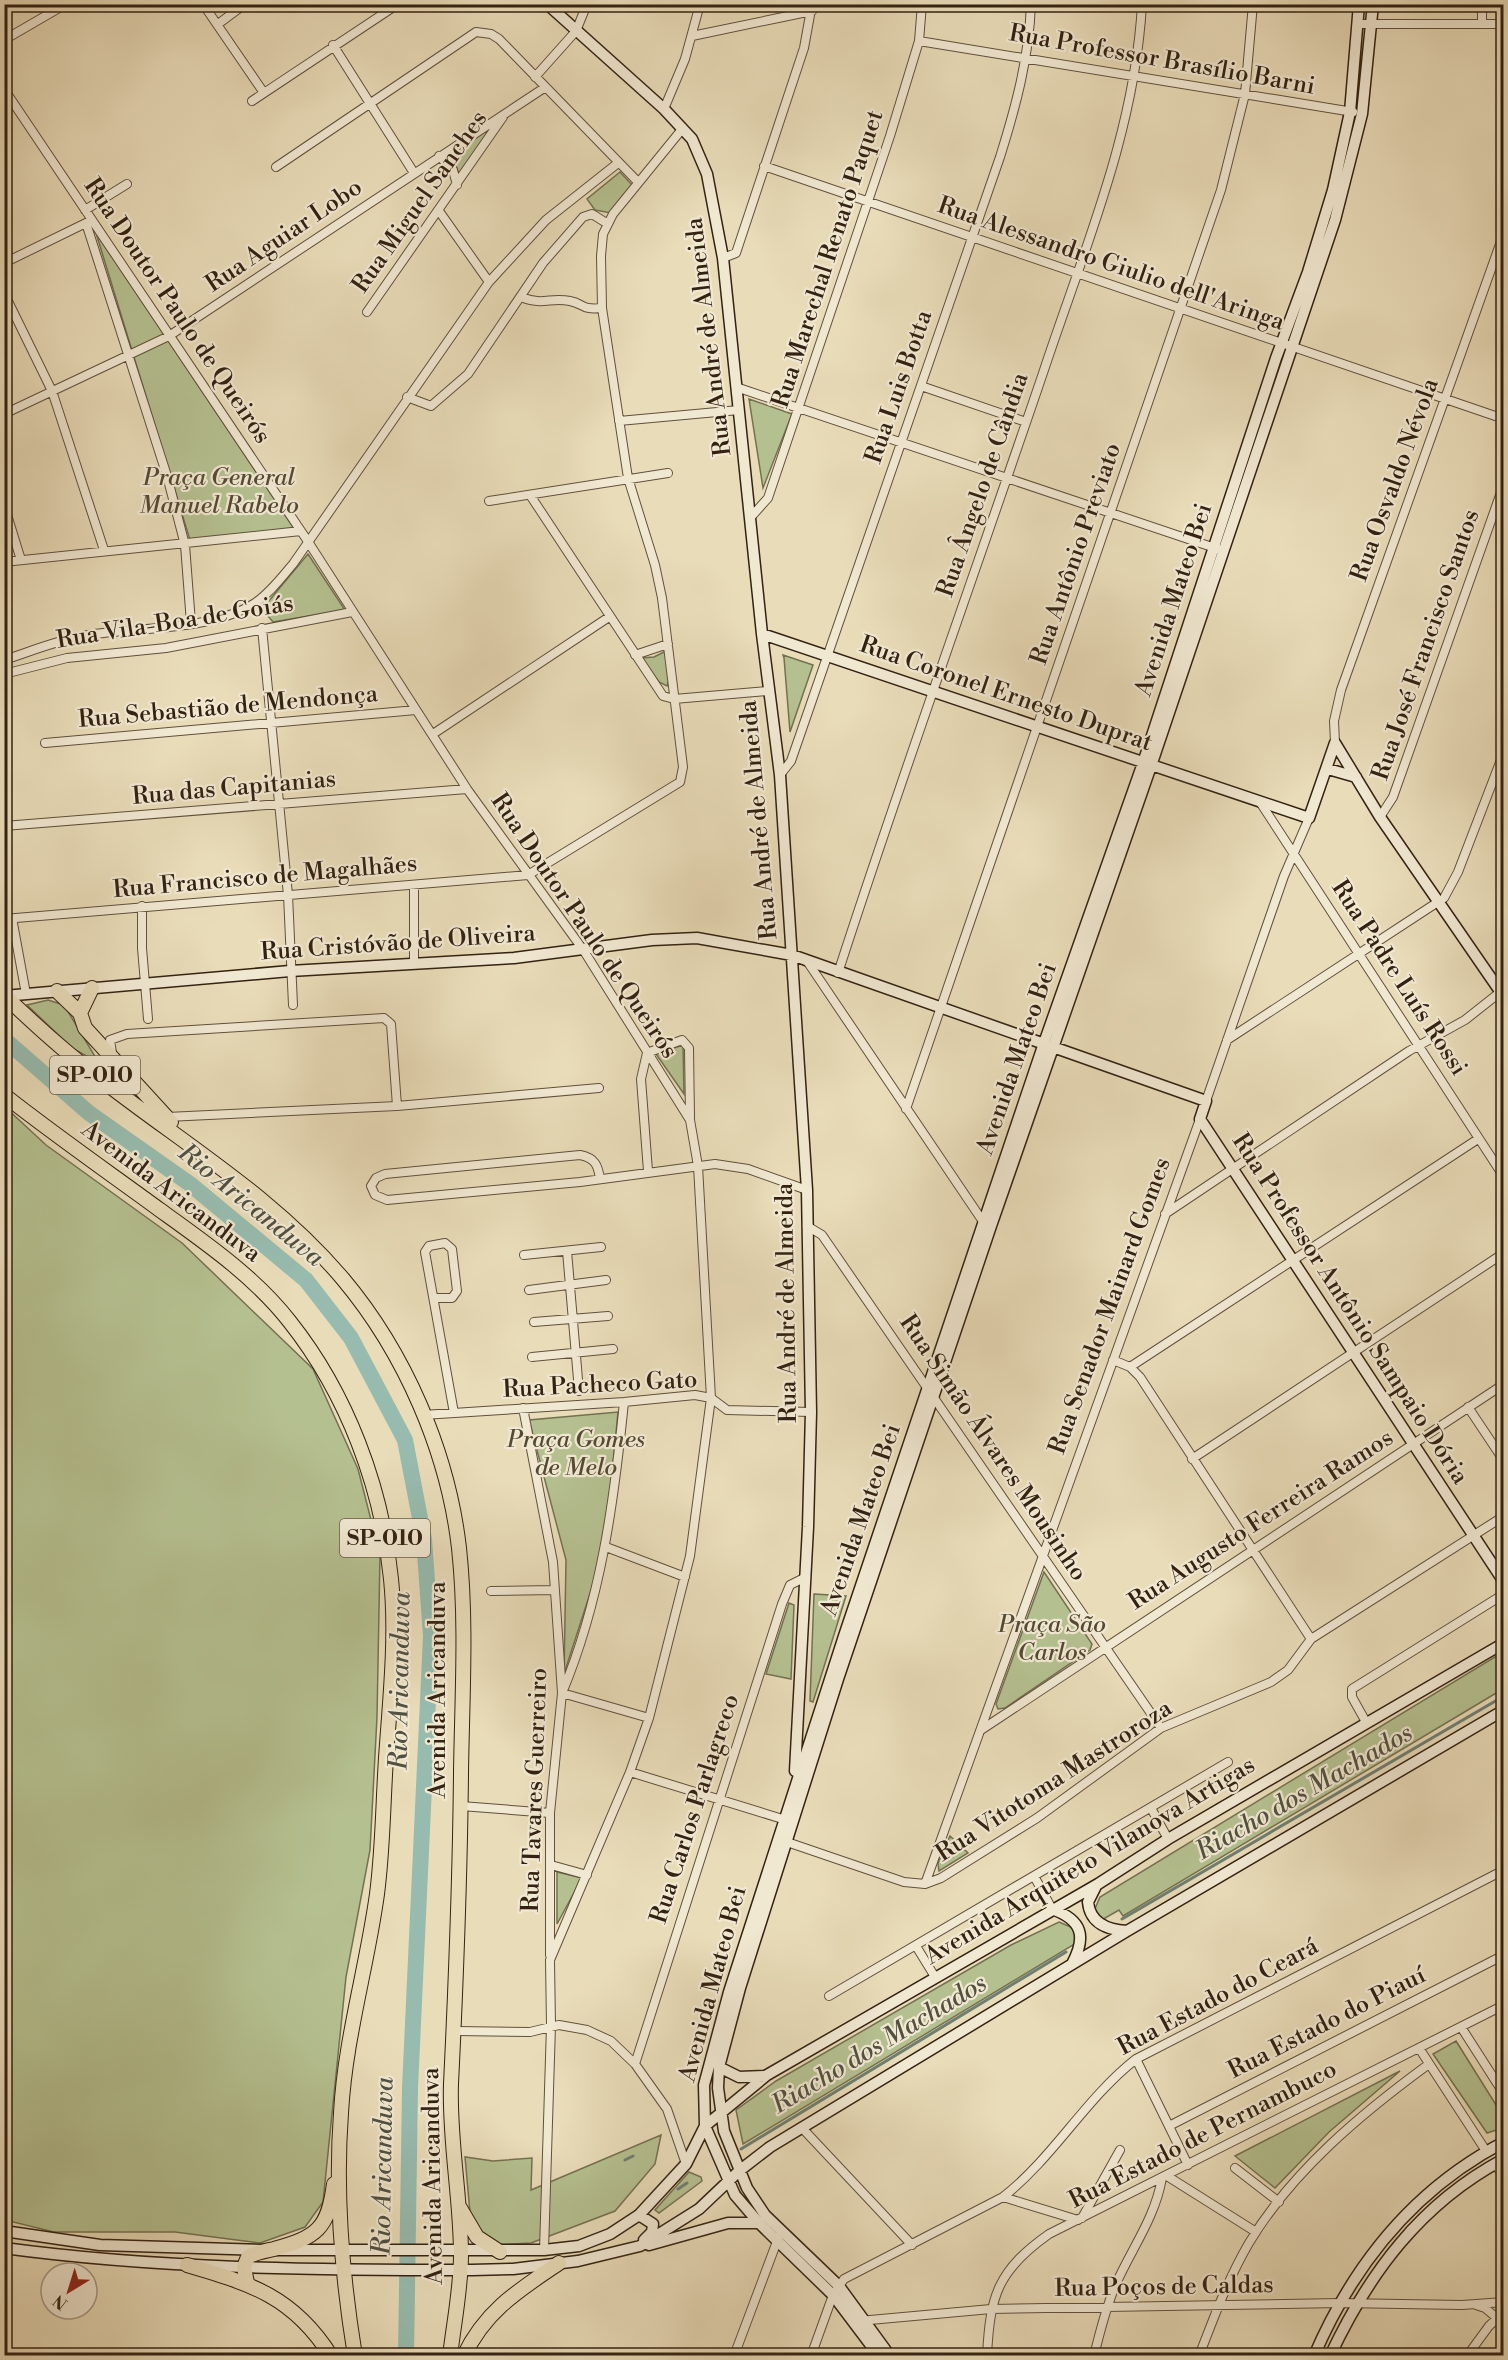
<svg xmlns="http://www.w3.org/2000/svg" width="1508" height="2360" font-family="'Libre Bodoni',serif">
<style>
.green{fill:#b5c090;stroke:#747151;stroke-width:1.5}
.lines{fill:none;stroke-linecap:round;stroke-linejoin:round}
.stream{stroke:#6f7e70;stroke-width:3}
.river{stroke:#97bcaf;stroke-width:16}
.street-casing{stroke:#60503c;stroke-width:10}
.secondary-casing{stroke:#332212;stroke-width:13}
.highway-casing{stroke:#332212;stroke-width:16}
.street{stroke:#f1e8d2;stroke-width:8}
.secondary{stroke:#f1e8d2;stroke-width:10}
.highway{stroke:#e9dcb9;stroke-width:14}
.labels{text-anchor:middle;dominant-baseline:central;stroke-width:4.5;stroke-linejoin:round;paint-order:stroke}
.shield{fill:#f1e8d2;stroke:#6c5d4c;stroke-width:1.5}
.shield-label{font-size:22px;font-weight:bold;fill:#332212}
.street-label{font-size:24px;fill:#332212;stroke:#f1e8d2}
.park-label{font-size:24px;font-style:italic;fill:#544a32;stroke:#f1e8d2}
.water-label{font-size:26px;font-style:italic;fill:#515041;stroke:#f1e8d2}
</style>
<rect width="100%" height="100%" fill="#e9dcb9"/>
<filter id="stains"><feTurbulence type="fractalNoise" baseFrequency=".00333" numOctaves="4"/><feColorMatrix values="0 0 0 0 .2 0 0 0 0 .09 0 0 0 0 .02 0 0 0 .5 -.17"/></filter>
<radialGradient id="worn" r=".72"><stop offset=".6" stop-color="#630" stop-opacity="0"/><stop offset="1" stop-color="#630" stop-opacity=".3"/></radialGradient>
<path class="green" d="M 493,126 L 460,176 L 456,166 L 444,159 Z
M 620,172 L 633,186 L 611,213 L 595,210 L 587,199 Z
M 96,233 L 295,530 L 190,540 Z
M 749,399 L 792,414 L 763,488 Z
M 308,554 L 345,610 L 273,622 L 262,609 Z
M 666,651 L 669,680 L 667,686 L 659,682 L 641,658 L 654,657 Z
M 783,655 L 813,665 L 790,732 L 784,658 Z
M 48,1000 L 64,1005 L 99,1063 L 72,1048 L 27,1005 Z
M 683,1045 L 684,1094 L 656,1054 Z
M 4,1106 L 46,1145 L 182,1243 L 313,1369 L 358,1469 L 380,1555 L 377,1717 L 370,1850 L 346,1977 L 323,2202 L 305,2227 L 260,2243 L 175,2232 L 54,2232 L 5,2220 Z
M 618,1412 L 605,1547 L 564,1674 L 566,1560 L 529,1420 Z
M 1044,1572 L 1092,1644 L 1090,1650 L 1005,1708 L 998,1709 L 996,1704 Z
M 814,1594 L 846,1596 L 813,1702 L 810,1701 Z
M 789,1603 L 794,1605 L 791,1679 L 766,1674 Z
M 1503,1652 L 1503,1689 L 1123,1916 L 1119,1910 L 1100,1921 L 1094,1911 L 1100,1897 Z
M 950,1836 L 968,1853 L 939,1871 L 938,1863 Z
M 557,1872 L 582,1878 L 557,1924 Z
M 1059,1922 L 1073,1928 L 1078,1942 L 743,2144 L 736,2110 L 776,2081 L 1011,1945 Z
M 1456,2041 L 1503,2116 L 1503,2128 L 1487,2133 L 1433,2054 Z
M 1400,2071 L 1329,2132 L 1275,2188 L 1235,2156 Z
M 661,2135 L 655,2164 L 615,2211 L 531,2243 L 494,2245 L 471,2224 L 465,2157 L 493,2161 L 532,2158 L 531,2190 Z
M 689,2172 L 701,2177 L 702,2181 L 659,2213 L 655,2210 Z"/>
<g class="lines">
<path class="stream" d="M 1122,1919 L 1504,1696
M 741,2149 L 1066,1952
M 625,2160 L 633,2156
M 678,2189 L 687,2183"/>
<path class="river" d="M 4,1039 L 89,1113 L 190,1184 L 306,1280 L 351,1338 L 405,1440 L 424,1539 L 431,1636 L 410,2088 L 406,2356"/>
<defs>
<path id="street" d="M 203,4 L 264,93
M 1482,4 L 1482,24
M 218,24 L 245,4
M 1359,24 L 1504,24
M 692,36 L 812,11
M 4,40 L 66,4
M 919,41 L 1353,112
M 333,45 L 414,173
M 535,77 L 576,31 L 587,4
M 4,89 L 307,540 L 467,789 L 584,951 L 690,1120 L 698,1166 L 711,1398 L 690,1556 L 649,1718 L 630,1772 L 550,1960 L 551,2026 L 544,2250
M 252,101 L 398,4
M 664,109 L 685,59 L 700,4
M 439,156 L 453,170 L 457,185
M 764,166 L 1504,419
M 276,167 L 476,32 L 491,34 L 499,39 L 638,182
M 85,210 L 127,184
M 439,211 L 489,282
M 86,223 L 167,476 L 185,545 L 191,623
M 723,258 L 736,253 L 804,48 L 812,4
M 4,263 L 90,221
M 4,293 L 52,391 L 104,550
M 521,297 C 544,306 549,297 570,301 C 585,304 580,310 602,308
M 367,312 L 503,117
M 921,386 L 1026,422
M 736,387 L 1218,549
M 407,397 L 431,406 L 468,374 L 543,263 L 583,217 L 592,214 L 608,224
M 4,414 L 169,336 L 544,88
M 619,421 L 739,410
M 530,495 L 663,696 L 674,699 L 768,691
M 489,501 L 668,473
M 4,505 L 21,560
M 750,518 L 768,498 L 890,136 L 919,41 L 922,4
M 4,562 L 301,531
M 262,628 L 288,895 L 293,1005
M 635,655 L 668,644
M 4,660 C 32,651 60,639 88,635 C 139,627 211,631 255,603 C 270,593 281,578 293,564 L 489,282 L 546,220 L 618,163
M 4,674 L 67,658 L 166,648 L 352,612
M 433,734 L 609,617
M 45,743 L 416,710
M 1335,743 L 1334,721 L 1341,690 L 1504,233
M 780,775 L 791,761 L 1000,157 C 1016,106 1029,58 1031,4
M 1260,802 L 1504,1177
M 1380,817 L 1393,797 L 1504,484
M 4,826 L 467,789
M 142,906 L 142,948 L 148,1019
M 12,918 L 26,994
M 4,919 L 528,875 L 680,782 L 683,767 L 662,598 L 655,565 L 628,478 L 602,308 L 601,256 L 603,234 L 613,214 L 683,128
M 807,961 L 984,1223
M 414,962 L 414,885
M 838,973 C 903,772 975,573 1043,373 C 1083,252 1135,133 1142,4
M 1227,1040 L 1444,898 L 1458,872 L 1504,752
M 112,1053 L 110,1040 L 127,1034 L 384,1018 L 391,1024 L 397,1106
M 1206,1101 L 1284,876 L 1309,818
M 906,1109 L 1221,190 L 1245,94 L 1253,4
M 167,1117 L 397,1106 L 599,1088
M 648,1171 L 641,1079 L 647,1053 L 682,1040 L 689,1048 L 690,1118
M 600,1179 C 598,1165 595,1158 580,1155 L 385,1174 L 376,1178 L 371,1186 L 375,1195 L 387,1200 L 580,1182 L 715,1164 L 748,1169 L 807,1190
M 1165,1214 L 1409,1051 L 1465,1020 L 1503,990
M 807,1226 L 822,1235 L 1161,1728
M 567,1251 L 579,1391
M 524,1255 L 601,1247
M 529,1290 L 606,1280
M 435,1298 L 452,1298 L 457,1291 L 452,1249 L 445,1243 L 429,1246 L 425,1252 L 454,1413
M 534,1322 L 608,1316
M 532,1357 L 613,1349
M 1113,1360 L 1130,1367 L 1140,1377 L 1311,1639
M 1130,1367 L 1478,1139
M 624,1402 C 614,1502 601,1600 562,1693 L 649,1718
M 1468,1407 L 1504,1461
M 523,1408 L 553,1562 L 562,1693 L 550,1813 L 550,1955
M 423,1415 L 624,1402 L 695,1395 L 711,1398 L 727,1410 L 811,1412
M 1192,1459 L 1504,1253
M 606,1547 L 685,1577
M 491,1591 L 554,1590
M 1366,1722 L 1352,1697 L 1352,1689 L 1504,1594
M 981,1730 L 1504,1384
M 630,1772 L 789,1821
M 461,1806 L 550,1813
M 1151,1808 L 1168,1839
M 784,1841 L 904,1882 L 925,1884 L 941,1878 L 1037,1818 L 1161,1728 L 1271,1682 L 1288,1670 L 1311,1639 L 1504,1516
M 551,1865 L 587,1875
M 1034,1876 L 1052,1909
M 925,1884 L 1200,1119
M 916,1946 L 935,1977
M 829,1996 L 1228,1762
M 1461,2027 L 1504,2094
M 455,2031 L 530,2032 L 559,2025 L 587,2030 L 611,2041 L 635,2064 L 667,2109 L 686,2164
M 1419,2048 L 1486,2151
M 1136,2059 L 1188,2165
M 635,2064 L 782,1604 L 790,1585 L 806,1577
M 1169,2126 L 1504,1955
M 803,2129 L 912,2245
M 1495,2164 L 1504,2177
M 1235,2168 L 1279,2202
M 1167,2176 L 1256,2232
M 1003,2197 L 1078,2220
M 1082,2218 L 1120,2150
M 1476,2305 L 1485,2308 L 1497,2318
M 859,2321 L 991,2309 L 1340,2303 L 1462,2305 L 1504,2302
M 734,2356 L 779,2236
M 811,2356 L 833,2295 L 844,2279 L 1003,2197 C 1054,2157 1085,2099 1136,2059 L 1504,1870
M 987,2356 C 990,2295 998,2270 1049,2234 L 1504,2005
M 1094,2356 C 1100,2331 1106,2307 1116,2284 C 1132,2248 1155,2218 1162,2178
M 1199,2356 C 1214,2317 1228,2279 1249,2243 C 1292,2171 1362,2113 1429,2064
M 1467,2356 L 1489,2326 L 1504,2312"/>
<path id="secondary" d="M 547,4 L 664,109 L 692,139 L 707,174 L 723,258 L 762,634 L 780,775 L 807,1190 L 811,1412 L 808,1527 L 795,1771
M 762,634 L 1309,818 L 1335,743
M 1335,743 L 1380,817 L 1504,997
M 1328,769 L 1356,777
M 4,996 L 290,971 L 514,958 L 652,940 L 697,938 L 792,955 L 1206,1101 L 1200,1119 L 1504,1582
M 1096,1886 L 1088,1902 C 1090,1924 1109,1930 1127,1931
M 1052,1909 C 1082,1920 1087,1936 1072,1964
M 719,2067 L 739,2077 L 764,2076
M 639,2215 L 653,2224 L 652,2232 L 644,2240
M 4,2231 L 100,2245 L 262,2250
M 649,2245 L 728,2223 L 759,2223
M 4,2248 C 159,2269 316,2270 472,2270 L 513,2269 L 578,2261 L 640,2246 L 699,2209 L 739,2171 L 770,2147 L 1127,1931 L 1504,1710
M 278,2250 L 544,2250 L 579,2246 L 610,2234 L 639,2215 L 686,2164 L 705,2126 L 767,2075 L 1098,1884 L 1168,1839 L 1504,1643
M 879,2356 L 833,2295 L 759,2223 L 735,2195 L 705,2126 L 704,2085 L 729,1992 L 844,1636 L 1044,1043 L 1143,763 L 1276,358 L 1308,272 L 1333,190 L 1350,112 L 1359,4
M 890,2356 L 839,2286 L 765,2215 L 747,2188 L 724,2131 L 718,2088 L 719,2067 L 740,1988 L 838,1679 L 991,1226 L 1151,766 L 1335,220 L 1362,114 L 1373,4
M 1314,2356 C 1354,2263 1414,2189 1504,2142
M 1330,2356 C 1369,2273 1421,2203 1504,2159"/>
<path id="highway" d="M 92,988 L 80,1013 L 85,1028 L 171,1122
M 57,991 L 80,1013
M 4,995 C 34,1024 65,1052 98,1077 C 182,1143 273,1196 343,1279 C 405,1353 448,1452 459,1548 C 467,1622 462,1698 461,1773 C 460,1877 456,1981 451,2084 C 449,2141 461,2198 461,2255 C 461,2288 454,2322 450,2356
M 4,1095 C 55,1135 108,1172 160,1210 C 206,1243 255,1277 290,1322 C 347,1394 382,1487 391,1579 C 397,1637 390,1699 386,1758 C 383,1803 383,1848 377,1894 C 367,1967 345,2039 341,2113 C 335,2193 342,2276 355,2356
M 460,2208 L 477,2237 L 500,2252
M 187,2265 C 251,2284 293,2296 331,2356
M 247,2283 L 244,2267 L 248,2257 C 256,2252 265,2251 274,2249 C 317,2237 328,2229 334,2184
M 464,2356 C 485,2311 519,2290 559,2263"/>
</defs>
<use href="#street" class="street-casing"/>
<use href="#secondary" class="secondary-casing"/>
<use href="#highway" class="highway-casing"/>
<use href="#street" class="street"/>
<use href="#secondary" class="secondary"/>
<use href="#highway" class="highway"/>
</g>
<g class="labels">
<g class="shield">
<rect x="50" y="1056" width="90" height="38" rx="4.5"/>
<rect x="340" y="1519" width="90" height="38" rx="4.5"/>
</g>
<g class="shield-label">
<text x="95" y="1075">SP-010</text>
<text x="385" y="1538">SP-010</text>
</g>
<g class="street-label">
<text transform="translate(1162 60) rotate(10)">Rua Professor Brasílio Barni</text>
<text transform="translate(420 202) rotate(-55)">Rua Miguel Sanches</text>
<text transform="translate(284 236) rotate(-34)">Rua Aguiar Lobo</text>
<text transform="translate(828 259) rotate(-72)">Rua Marechal Renato Paquet</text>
<text transform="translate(1111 264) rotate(19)">Rua Alessandro Giulio dell'Aringa</text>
<text transform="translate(177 311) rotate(56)">Rua Doutor Paulo de Queirós</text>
<text transform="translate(709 337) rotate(-97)">Rua André de Almeida</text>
<text transform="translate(899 387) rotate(-71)">Rua Luis Botta</text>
<text transform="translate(1395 480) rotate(-70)">Rua Osvaldo Névola</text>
<text transform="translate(983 485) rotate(-71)">Rua Ângelo de Cândia</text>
<text transform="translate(1076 554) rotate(-71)">Rua Antônio Previato</text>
<text transform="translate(1174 600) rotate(-72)">Avenida Mateo Bei</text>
<text transform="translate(175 622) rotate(-9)">Rua Vila-Boa de Goiás</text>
<text transform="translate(1426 645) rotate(-71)">Rua José Francisco Santos</text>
<text transform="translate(1006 694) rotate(19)">Rua Coronel Ernesto Duprat</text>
<text transform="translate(228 707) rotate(-5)">Rua Sebastião de Mendonça</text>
<text transform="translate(234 788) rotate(-5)">Rua das Capitanias</text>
<text transform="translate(759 820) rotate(-95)">Rua André de Almeida</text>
<text transform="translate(265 877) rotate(-5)">Rua Francisco de Magalhães</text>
<text transform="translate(584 926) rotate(56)">Rua Doutor Paulo de Queirós</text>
<text transform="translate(398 943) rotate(-4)">Rua Cristóvão de Oliveira</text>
<text transform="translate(1399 978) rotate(57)">Rua Padre Luís Rossi</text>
<text transform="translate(1017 1059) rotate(-71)">Avenida Mateo Bei</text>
<text transform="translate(171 1192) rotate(37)">Avenida Aricanduva</text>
<text transform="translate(787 1303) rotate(-91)">Rua André de Almeida</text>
<text transform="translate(1110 1306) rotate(-70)">Rua Senador Mainard Gomes</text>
<text transform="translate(1350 1309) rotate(57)">Rua Professor Antônio Sampaio Dória</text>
<text transform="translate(600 1385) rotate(-3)">Rua Pacheco Gato</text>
<text transform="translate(993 1448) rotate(56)">Rua Simão Álvares Mousinho</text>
<text transform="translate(861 1520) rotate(-71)">Avenida Mateo Bei</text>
<text transform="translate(1261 1520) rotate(-33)">Rua Augusto Ferreira Ramos</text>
<text transform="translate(438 1690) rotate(-90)">Avenida Aricanduva</text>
<text transform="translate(1054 1781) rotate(-33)">Rua Vitotoma Mastroroza</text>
<text transform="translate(535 1790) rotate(-88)">Rua Tavares Guerreiro</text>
<text transform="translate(695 1809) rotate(-72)">Rua Carlos Parlagreco</text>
<text transform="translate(1090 1861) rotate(-31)">Avenida Arquiteto Vilanova Artigas</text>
<text transform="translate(713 1984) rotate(-75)">Avenida Mateo Bei</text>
<text transform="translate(1218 1997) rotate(-28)">Rua Estado do Ceará</text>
<text transform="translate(1327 2023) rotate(-27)">Rua Estado do Piauí</text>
<text transform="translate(1203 2135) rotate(-27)">Rua Estado de Pernambuco</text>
<text transform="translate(433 2176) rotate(-91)">Avenida Aricanduva</text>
<text transform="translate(1164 2287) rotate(-1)">Rua Poços de Caldas</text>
</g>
<g class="park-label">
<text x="219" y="478">Praça General<tspan x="219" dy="28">Manuel Rabelo</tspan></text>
<text x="576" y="1440">Praça Gomes<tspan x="576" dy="28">de Melo</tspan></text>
<text x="1052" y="1625">Praça São<tspan x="1052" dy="28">Carlos</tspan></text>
</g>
<g class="water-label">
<text transform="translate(251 1205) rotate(39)">Rio Aricanduva</text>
<text transform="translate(400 1681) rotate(-89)">Rio Aricanduva</text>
<text transform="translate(1304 1792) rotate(-30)">Riacho dos Machados</text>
<text transform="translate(879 2044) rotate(-31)">Riacho dos Machados</text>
<text transform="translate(383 2166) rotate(-89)">Rio Aricanduva</text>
</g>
</g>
<rect width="1508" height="2360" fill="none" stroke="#e9dcb9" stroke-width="24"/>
<rect x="6" y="6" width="1496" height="2348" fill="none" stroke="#332212" stroke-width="3"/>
<rect x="12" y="12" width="1484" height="2336" fill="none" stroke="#332212" stroke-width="1.5"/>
<g transform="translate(69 2291) rotate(218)"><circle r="28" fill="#f1e8d2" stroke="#a59985" stroke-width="1.5"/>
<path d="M0-4.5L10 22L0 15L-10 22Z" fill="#8f2418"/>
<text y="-9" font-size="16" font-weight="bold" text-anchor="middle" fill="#332212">N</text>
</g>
<rect width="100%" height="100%" filter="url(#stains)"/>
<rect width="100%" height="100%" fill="url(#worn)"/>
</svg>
